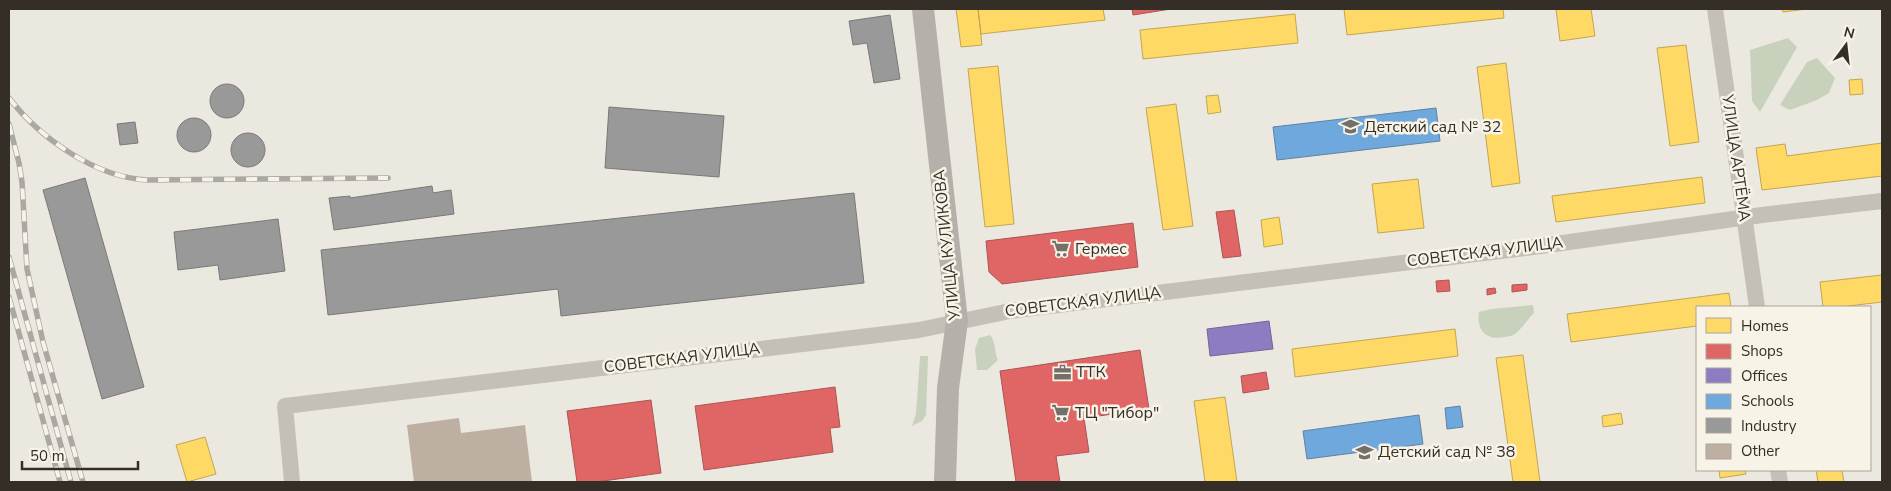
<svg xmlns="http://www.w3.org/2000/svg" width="1891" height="491" font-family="'Nunito Sans',sans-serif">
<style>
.green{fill:#c8d1bb}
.homes{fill:#ffd966;stroke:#c2a653}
.shops{fill:#e06666;stroke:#ac5553}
.offices{fill:#8e7cc3;stroke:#736594}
.schools{fill:#6fa8dc;stroke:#5d83a6}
.industry{fill:#999;stroke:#7b7977}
.building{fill:#bdafa2}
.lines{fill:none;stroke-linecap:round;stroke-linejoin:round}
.minor{stroke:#c4c0b8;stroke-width:16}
.secondary{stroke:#b5b0a9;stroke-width:22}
.rail-casing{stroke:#aba8a3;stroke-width:5.5}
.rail{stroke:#f8f3e7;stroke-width:4;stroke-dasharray:11;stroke-linecap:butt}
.labels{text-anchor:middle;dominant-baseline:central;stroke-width:5;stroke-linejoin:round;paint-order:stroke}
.poi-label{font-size:16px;fill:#342e27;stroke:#f8f3e7;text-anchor:start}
.street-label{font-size:16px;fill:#342e27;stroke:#f8f3e7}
</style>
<rect width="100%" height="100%" fill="#ebe8e0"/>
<path class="green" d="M 1788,38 L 1797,47 L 1760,112 L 1752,101 L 1750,50 Z
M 1817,58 L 1835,78 L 1829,93 L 1817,100 L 1790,110 L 1780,105 L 1807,62 Z
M 1533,305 L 1534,313 C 1528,319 1522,328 1515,334 C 1513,336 1508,336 1504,337 C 1486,341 1476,330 1479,312 L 1491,309 Z
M 990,335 C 996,342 994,352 998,360 L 987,370 L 977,370 L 975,349 L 979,338 Z
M 920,356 L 928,356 L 926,415 L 922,421 L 912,426 L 916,414 Z"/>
<path class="homes" d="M 956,9 L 978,9 L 982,45 L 961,47 Z
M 978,9 L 1103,9 L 1105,20 L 981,34 Z
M 1344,9 L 1503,9 L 1504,18 L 1347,35 Z
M 1556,9 L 1591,9 L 1595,36 L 1560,41 Z
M 1782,9 L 1807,9 L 1783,12 Z
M 1295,14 L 1298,43 L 1143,59 L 1140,30 Z
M 1686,45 L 1699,142 L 1670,146 L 1657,48 Z
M 1506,63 L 1520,183 L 1492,187 L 1477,67 Z
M 998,66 L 1014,224 L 985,227 L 968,69 Z
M 1862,79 L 1863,94 L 1850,95 L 1849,80 Z
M 1218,95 L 1221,112 L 1208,114 L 1206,96 Z
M 1176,104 L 1193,226 L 1163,230 L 1146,108 Z
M 1882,143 L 1882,176 L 1762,190 L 1756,148 L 1785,144 L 1787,156 Z
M 1702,177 L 1705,203 L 1556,222 L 1552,196 Z
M 1418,179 L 1424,228 L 1378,233 L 1372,184 Z
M 1279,217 L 1283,244 L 1264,247 L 1261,220 Z
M 1882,275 L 1882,302 L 1840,307 L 1823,307 L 1820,282 Z
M 1729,293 L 1731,307 L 1697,307 L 1697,326 L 1571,342 L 1567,314 Z
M 1455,329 L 1458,356 L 1295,377 L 1292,349 Z
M 1523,355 L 1536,451 L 1540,482 L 1513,482 L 1496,358 Z
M 1225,397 L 1237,482 L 1205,482 L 1194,401 Z
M 1621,413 L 1623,424 L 1603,427 L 1602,416 Z
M 205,437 L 216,474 L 187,482 L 176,445 Z
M 1719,470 L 1745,470 L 1746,474 L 1720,478 Z
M 1816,470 L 1842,470 L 1844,482 L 1818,482 Z"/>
<path class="shops" d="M 1132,9 L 1171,9 L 1133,15 Z
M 1234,210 L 1241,256 L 1223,258 L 1216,212 Z
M 1133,223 L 1138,267 L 1002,284 L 989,272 L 986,241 Z
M 1449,280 L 1450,291 L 1437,292 L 1436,281 Z
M 1527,284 L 1527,290 L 1512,292 L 1512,285 Z
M 1495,288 L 1496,293 L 1487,295 L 1487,289 Z
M 1140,350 L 1149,409 L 1084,418 L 1089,452 L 1056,456 L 1060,482 L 1016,482 L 1000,371 Z
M 1266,372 L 1269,389 L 1243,393 L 1241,376 Z
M 835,387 L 840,427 L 830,428 L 833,452 L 704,470 L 695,406 Z
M 651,400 L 661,473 L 596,482 L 577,482 L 567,411 Z"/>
<path class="offices" d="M 1269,321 L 1273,349 L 1210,356 L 1207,329 Z"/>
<path class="schools" d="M 1436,108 L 1440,141 L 1277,160 L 1273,127 Z
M 1460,406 L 1463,427 L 1447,429 L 1445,408 Z
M 1419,415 L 1423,444 L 1307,459 L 1303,431 Z"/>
<path class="industry" d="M 890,15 L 900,79 L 874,83 L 867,43 L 853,45 L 849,21 Z
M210 101a17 17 0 1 1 34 0a17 17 0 1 1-34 0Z
M 609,107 L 724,116 L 719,177 L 605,168 Z
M177 135a17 17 0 1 1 34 0a17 17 0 1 1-34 0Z
M 135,122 L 138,143 L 120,145 L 117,124 Z
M231 150a17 17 0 1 1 34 0a17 17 0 1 1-34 0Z
M 85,178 L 144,387 L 102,399 L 43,190 Z
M 432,186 L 433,193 L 451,190 L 454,214 L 334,230 L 329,198 L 350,196 L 350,198 Z
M 854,193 L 864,283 L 561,316 L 558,289 L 328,315 L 321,250 Z
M 278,219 L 285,271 L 220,280 L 218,265 L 178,270 L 174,232 Z"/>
<path class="building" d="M 459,418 L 461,433 L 525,425 L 532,482 L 414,482 L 407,425 Z"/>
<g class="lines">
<path class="minor" d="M 1715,9 L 1757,307
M 1778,470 L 1780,482
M 292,482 L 285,406 L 919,330 L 1010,311 L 1541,246 L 1762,215 L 1882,201"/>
<path class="secondary" d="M 923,9 L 957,321 L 948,388 L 945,482"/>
<defs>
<path id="rail" d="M 9,98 C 40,138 96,178 148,180 L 388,178
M 9,124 L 19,163 L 22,182 L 27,269 L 43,342 L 83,482
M 9,257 L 71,482
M 9,297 L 60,482"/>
</defs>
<use href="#rail" class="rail-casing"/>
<use href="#rail" class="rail"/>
</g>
<defs>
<symbol id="school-bare" viewBox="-9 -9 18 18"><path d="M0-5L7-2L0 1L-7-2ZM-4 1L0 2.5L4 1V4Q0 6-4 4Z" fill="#746f68" stroke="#f8f3e7" stroke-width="2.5" paint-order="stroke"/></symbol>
<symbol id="supermarket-bare" viewBox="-9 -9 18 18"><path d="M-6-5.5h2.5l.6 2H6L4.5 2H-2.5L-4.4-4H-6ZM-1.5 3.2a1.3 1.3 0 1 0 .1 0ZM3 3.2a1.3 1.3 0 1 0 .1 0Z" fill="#746f68" stroke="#f8f3e7" stroke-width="2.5" paint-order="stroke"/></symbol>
<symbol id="office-bare" viewBox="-9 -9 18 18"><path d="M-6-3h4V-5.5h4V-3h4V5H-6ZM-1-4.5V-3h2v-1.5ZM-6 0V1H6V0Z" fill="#746f68" stroke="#f8f3e7" stroke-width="2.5" paint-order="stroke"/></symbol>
</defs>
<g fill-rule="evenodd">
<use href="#school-bare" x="1338" y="114" width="25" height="25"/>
<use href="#supermarket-bare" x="1048" y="236" width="25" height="25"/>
<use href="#office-bare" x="1050" y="360" width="25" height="25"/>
<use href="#supermarket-bare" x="1048" y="400" width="25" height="25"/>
<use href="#school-bare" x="1352" y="440" width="25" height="25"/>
</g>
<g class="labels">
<g class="poi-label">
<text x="1364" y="127">Детский сад № 32</text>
<text x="1075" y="249">Гермес</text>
<text x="1076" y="372">ТТК</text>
<text x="1075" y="413">ТЦ "Тибор"</text>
<text x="1378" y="452">Детский сад № 38</text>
</g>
<g class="street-label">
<text transform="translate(1736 158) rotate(82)">УЛИЦА АРТЁМА</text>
<text transform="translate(947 245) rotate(-96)">УЛИЦА КУЛИКОВА</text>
<text transform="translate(1485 252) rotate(-7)">СОВЕТСКАЯ УЛИЦА</text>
<text transform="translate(1083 302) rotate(-7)">СОВЕТСКАЯ УЛИЦА</text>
<text transform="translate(682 358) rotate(-7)">СОВЕТСКАЯ УЛИЦА</text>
</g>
</g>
<rect width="1891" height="491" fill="none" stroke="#342e27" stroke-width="20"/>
<rect x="1696" y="306" width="175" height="165" fill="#f8f3e7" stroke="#aaa49a"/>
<rect x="1706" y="318" width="25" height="15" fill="#ffd966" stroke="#aaa49a"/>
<text x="1741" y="331" font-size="15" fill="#342e27">Homes</text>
<rect x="1706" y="344" width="25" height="15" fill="#e06666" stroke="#aaa49a"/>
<text x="1741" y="356" font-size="15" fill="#342e27">Shops</text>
<rect x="1706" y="368" width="25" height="15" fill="#8e7cc3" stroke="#aaa49a"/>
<text x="1741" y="381" font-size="15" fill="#342e27">Offices</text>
<rect x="1706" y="394" width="25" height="15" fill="#6fa8dc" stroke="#aaa49a"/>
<text x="1741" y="406" font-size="15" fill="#342e27">Schools</text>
<rect x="1706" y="418" width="25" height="15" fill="#999999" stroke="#aaa49a"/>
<text x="1741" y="431" font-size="15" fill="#342e27">Industry</text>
<rect x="1706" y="444" width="25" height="15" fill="#bdafa2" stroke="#aaa49a"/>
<text x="1741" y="456" font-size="15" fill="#342e27">Other</text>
<g transform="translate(1846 45) rotate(15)" stroke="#f8f3e7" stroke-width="4" paint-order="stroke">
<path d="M0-4L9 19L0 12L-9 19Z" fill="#342e27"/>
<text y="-8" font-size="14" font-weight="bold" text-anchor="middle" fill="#342e27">N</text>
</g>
<path d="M22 461v8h116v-8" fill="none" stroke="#342e27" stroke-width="2.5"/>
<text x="30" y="461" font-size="15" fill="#342e27" stroke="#f8f3e7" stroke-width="4" paint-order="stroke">50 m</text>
</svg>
